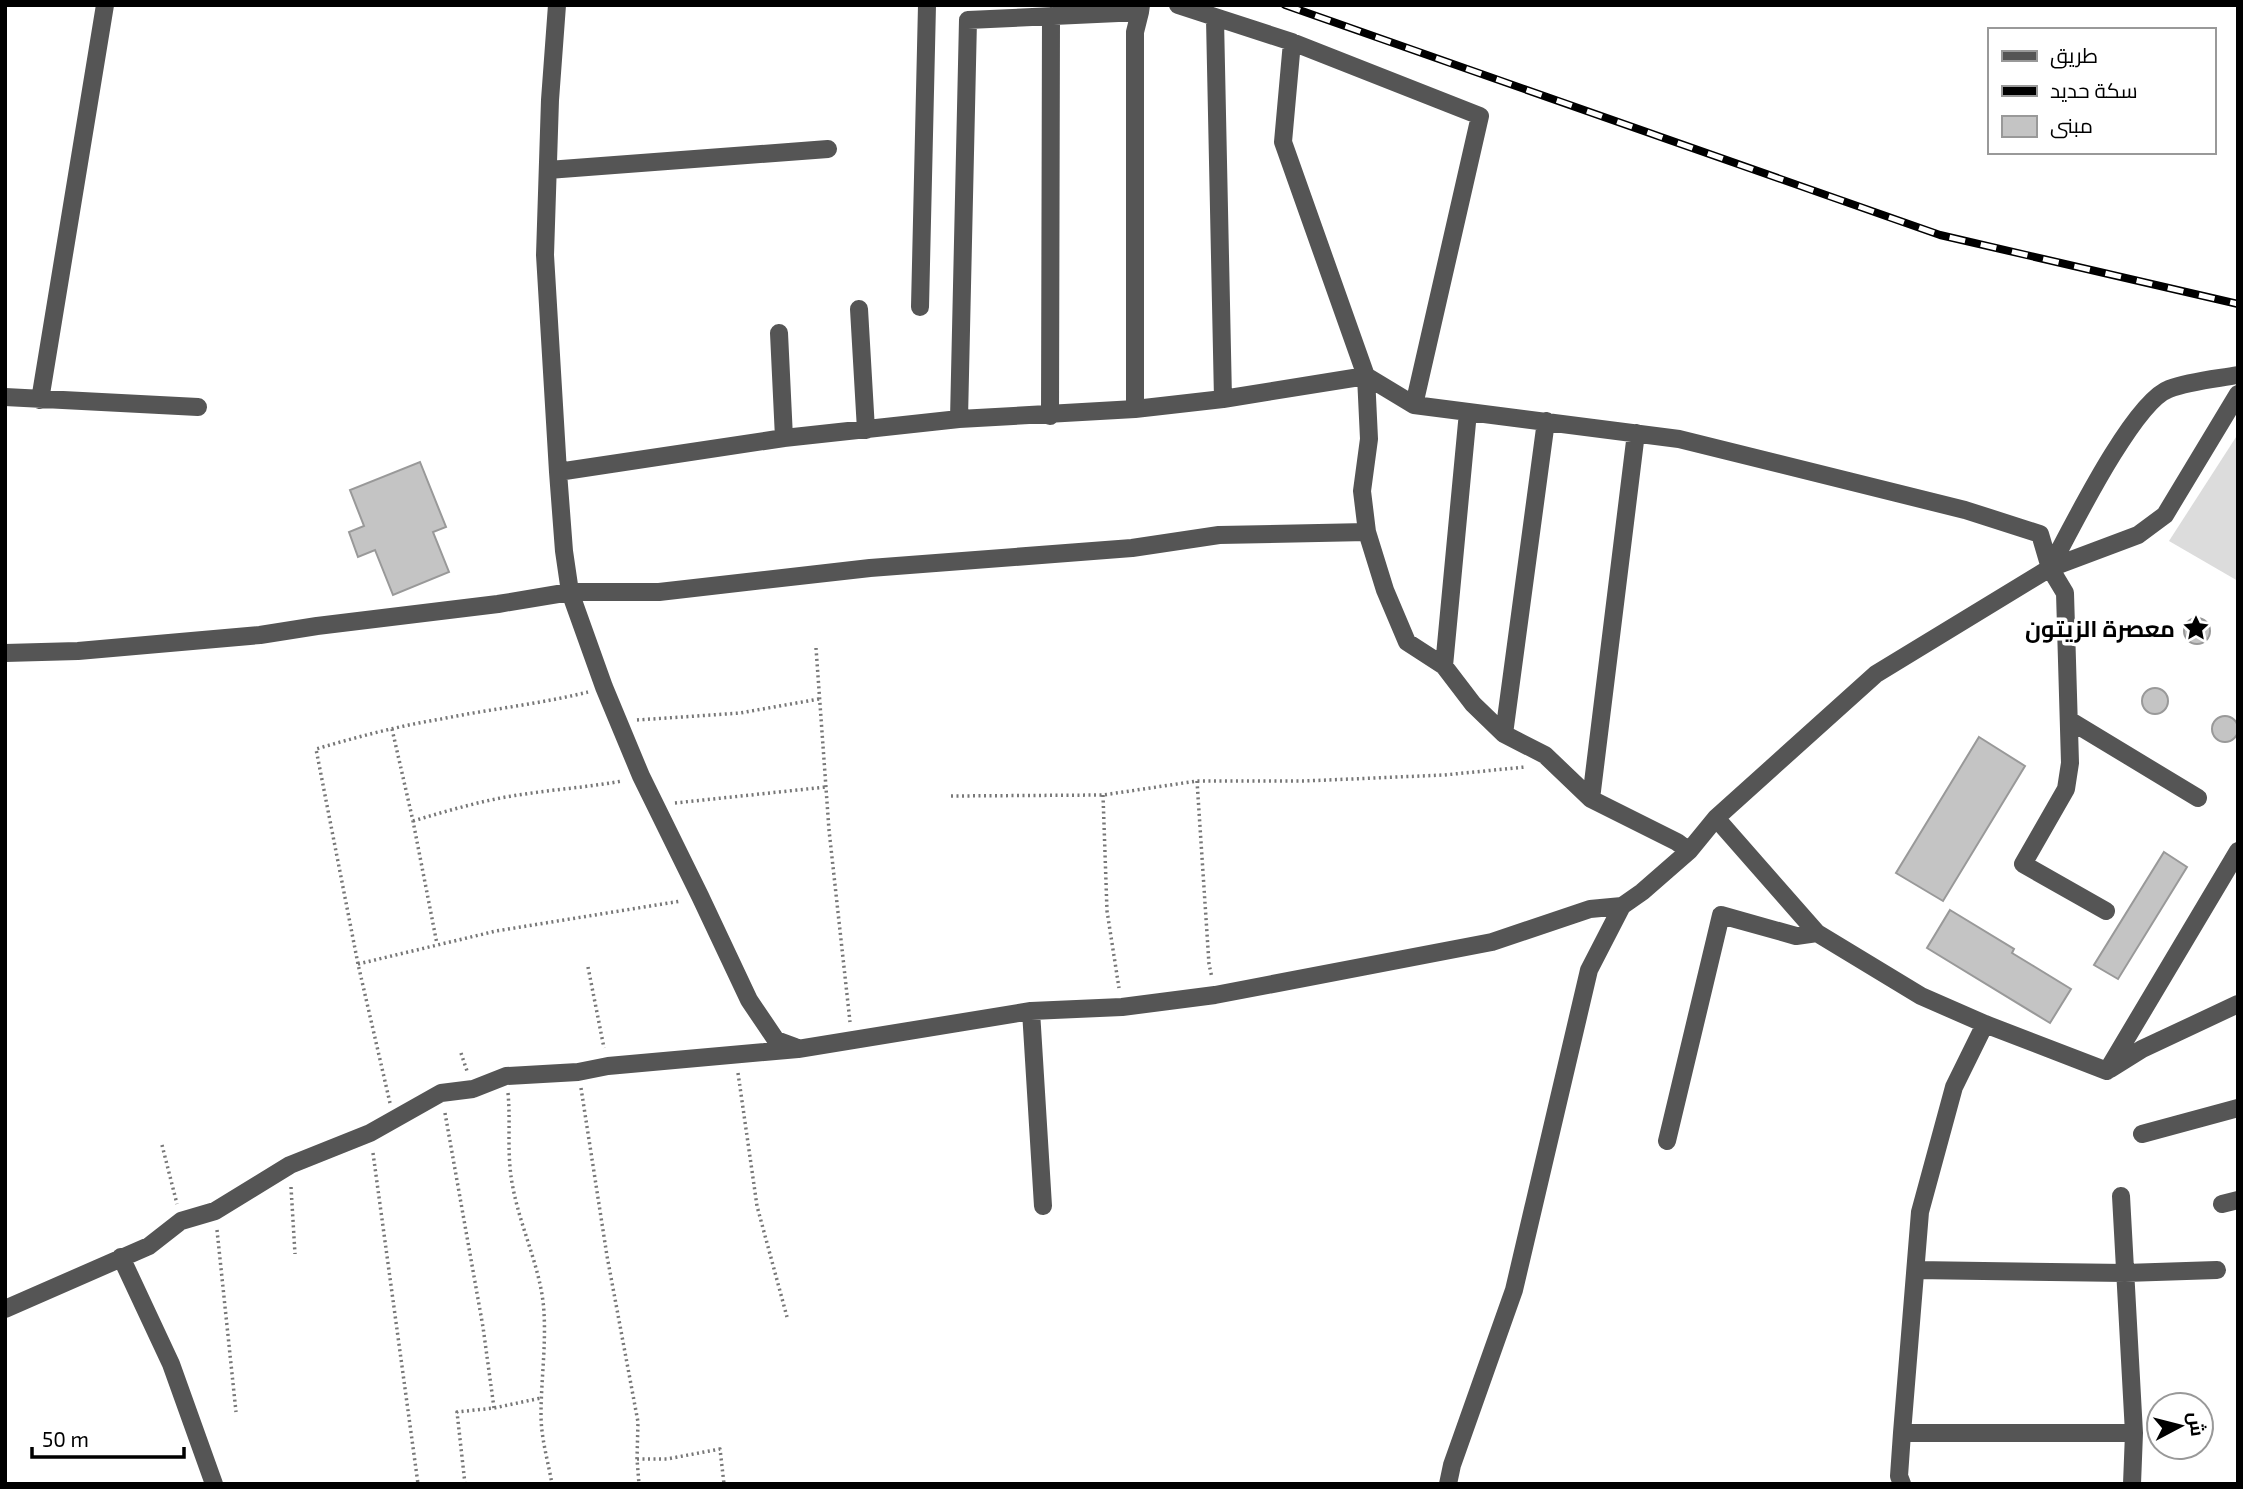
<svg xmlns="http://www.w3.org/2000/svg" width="2243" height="1489" font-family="'Exo 2',Cairo,sans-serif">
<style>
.green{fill:#dcdcdc}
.building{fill:#c4c4c4;stroke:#999;stroke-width:2}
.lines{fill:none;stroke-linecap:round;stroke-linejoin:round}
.path{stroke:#777;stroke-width:3.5;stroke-dasharray:2 3.5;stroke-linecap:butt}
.minor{stroke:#555;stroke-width:18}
.rail-casing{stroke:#000;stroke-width:8}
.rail{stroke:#fff;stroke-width:5;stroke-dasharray:16;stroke-linecap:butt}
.labels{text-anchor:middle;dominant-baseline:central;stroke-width:7;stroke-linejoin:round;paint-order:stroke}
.poi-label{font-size:23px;font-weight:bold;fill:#000;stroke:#fff;text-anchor:end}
</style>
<rect width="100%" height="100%" fill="#fff"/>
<path class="green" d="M 2238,434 L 2238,581 L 2169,541 Z"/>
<path class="building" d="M 420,462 L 446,527 L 433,532 L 449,572 L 393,595 L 375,550 L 358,557 L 349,532 L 364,526 L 350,490 Z
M2184 631a13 13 0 1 1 26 0a13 13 0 1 1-26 0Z
M2142 701a13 13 0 1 1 26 0a13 13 0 1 1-26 0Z
M2212 729a13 13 0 1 1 26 0a13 13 0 1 1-26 0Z
M 1979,737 L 2025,766 L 1943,901 L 1896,873 Z
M 2164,852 L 2187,867 L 2118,979 L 2094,965 Z
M 1950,910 L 2014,949 L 2012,953 L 2071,989 L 2050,1023 L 1927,948 Z"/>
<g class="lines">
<path class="path" d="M 816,648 L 829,830 L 850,1022
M 637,720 L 740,713 L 819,699
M 392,729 L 413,821 L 437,944
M 1197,781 L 1209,964 L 1212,978
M 1103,795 L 1107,911 L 1119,988
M 951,796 L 1103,795 L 1197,781 L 1304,781 L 1444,775 L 1525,767
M 675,803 L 826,787
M 413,821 C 450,810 487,799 525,794 C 557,789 590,787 622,781
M 358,964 L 496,931 L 681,901
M 588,967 L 604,1048
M 461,1053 L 467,1071
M 738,1073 L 757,1206 L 787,1317
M 581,1088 L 607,1256 L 638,1422 L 637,1459 L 639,1484
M 508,1093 C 511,1126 506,1154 513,1188 C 521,1230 542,1271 544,1313 C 546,1347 541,1381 541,1415 C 541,1438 548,1461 552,1484
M 390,1103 L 358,964 L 316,749 C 357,737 398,726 441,719 C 490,709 540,704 588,692
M 445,1113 L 483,1327 L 494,1408
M 162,1145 L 177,1204
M 373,1153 L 418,1484
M 291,1187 L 295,1254
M 217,1230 L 236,1412
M 637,1459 L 667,1459 L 720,1449 L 724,1484
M 465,1484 L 457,1412 L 494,1408 L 541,1398"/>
<path class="minor" d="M 557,5 L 550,100 L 545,255 L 558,472 L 564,551 L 570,592 L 604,687 L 641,776 L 700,896 L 749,1000 L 776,1040 L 795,1047
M 1178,5 L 1292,42 L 1480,116 L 1414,405
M 1215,19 L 1223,399
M 1292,42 L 1283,142 L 1366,376 L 1369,439 L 1362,491 L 1367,532 L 1385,590 L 1407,642 L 1444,666 L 1473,704 L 1504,734 L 1545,755 L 1591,799 L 1677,842 L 1689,851
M 548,170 L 828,149
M 920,307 L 927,5
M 859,309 L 866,430
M 779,333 L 784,438
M 5,397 L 198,407
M 40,400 L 105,5
M 1135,409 L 1135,32 L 1140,12
M 1050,416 L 1051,16
M 959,419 L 968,20 L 1140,12 L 1141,5
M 558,472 L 784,438 L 959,419 L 1135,409 L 1223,399 L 1366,376 L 1414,405 L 1679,439 L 1965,510 L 2040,534 L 2050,568 L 2065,593 L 2070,763 L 2066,789 L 2023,864 L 2106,911
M 2050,568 C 2070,531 2133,402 2169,389 C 2190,381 2215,379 2238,375
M 5,653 L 78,651 L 260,635 L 317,626 L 498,604 L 570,592 L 659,592 L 870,568 L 1132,548 L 1219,535 L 1367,532
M 1444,666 L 1468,412
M 2069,720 L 2198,798
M 1504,734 L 1546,421
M 1591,799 L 1636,433
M 1716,818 L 1817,933 L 1921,996 L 1985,1024 L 2107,1071
M 1031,1011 L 1043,1206
M 2110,1069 L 2142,1049 L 2238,1004
M 2107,1071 L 2238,851
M 2142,1134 L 2238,1108
M 1667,1141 L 1721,915 L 1796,936 L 1817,933
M 2121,1196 L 2134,1433 L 2132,1484
M 2222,1204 L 2238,1200
M 121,1257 L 171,1364 L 214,1484
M 1916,1270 L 2125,1273 L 2217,1270
M 5,1309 L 149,1246 L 181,1221 L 215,1211 L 290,1165 L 370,1133 L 441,1093 L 473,1089 L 506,1076 L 578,1072 L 608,1066 L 798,1049 L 1031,1011 L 1122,1007 L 1215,995 L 1492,942 L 1590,909 L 1622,906
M 1902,1433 L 2134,1433
M 1448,1484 L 1452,1465 L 1514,1290 L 1589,970 L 1622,906 L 1642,892 L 1689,851 L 1716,818 L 1876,674 L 2050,568 L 2138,535 L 2165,515 L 2238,394
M 1902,1484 L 1899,1476 L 1902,1433 L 1920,1212 L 1954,1087 L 1985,1024"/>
<defs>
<path id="rail" d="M 1285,5 L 1940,235 L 2238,304"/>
</defs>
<use href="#rail" class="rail-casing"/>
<use href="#rail" class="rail"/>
</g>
<defs>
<symbol id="sight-bare" viewBox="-9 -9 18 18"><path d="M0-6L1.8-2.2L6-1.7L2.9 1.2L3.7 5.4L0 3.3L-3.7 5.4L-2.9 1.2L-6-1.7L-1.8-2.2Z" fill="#000" stroke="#fff" stroke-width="2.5" paint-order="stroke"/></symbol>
</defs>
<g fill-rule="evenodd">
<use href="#sight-bare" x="2177" y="609" width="38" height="38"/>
</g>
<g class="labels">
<g class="poi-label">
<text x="2175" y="628">معصرة الزيتون</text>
</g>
</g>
<rect width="2243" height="1489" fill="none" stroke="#000000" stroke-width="14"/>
<rect x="1988" y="28" width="228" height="126" fill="#ffffff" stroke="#999999" stroke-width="2"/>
<rect x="2002" y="51" width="35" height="10" fill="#555555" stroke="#999999" stroke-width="2"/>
<text x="2050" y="63" font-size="21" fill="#000000">طريق</text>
<rect x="2002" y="86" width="35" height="10" fill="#000000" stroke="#999999" stroke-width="2"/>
<text x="2050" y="98" font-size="21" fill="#000000">سكة حديد</text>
<rect x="2002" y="116" width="35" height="21" fill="#c4c4c4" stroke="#999999" stroke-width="2"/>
<text x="2050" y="133" font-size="21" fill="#000000">مبنى</text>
<g transform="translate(2180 1426) rotate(83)"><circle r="33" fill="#ffffff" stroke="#999999" stroke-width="2"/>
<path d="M0-5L12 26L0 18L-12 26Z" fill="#000000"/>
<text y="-10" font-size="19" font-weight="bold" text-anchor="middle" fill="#000000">ش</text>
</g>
<path d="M32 1447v10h152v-10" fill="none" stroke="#000000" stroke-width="3.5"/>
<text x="42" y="1447" font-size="21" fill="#000000" stroke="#ffffff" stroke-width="5" paint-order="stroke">50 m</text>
</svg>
